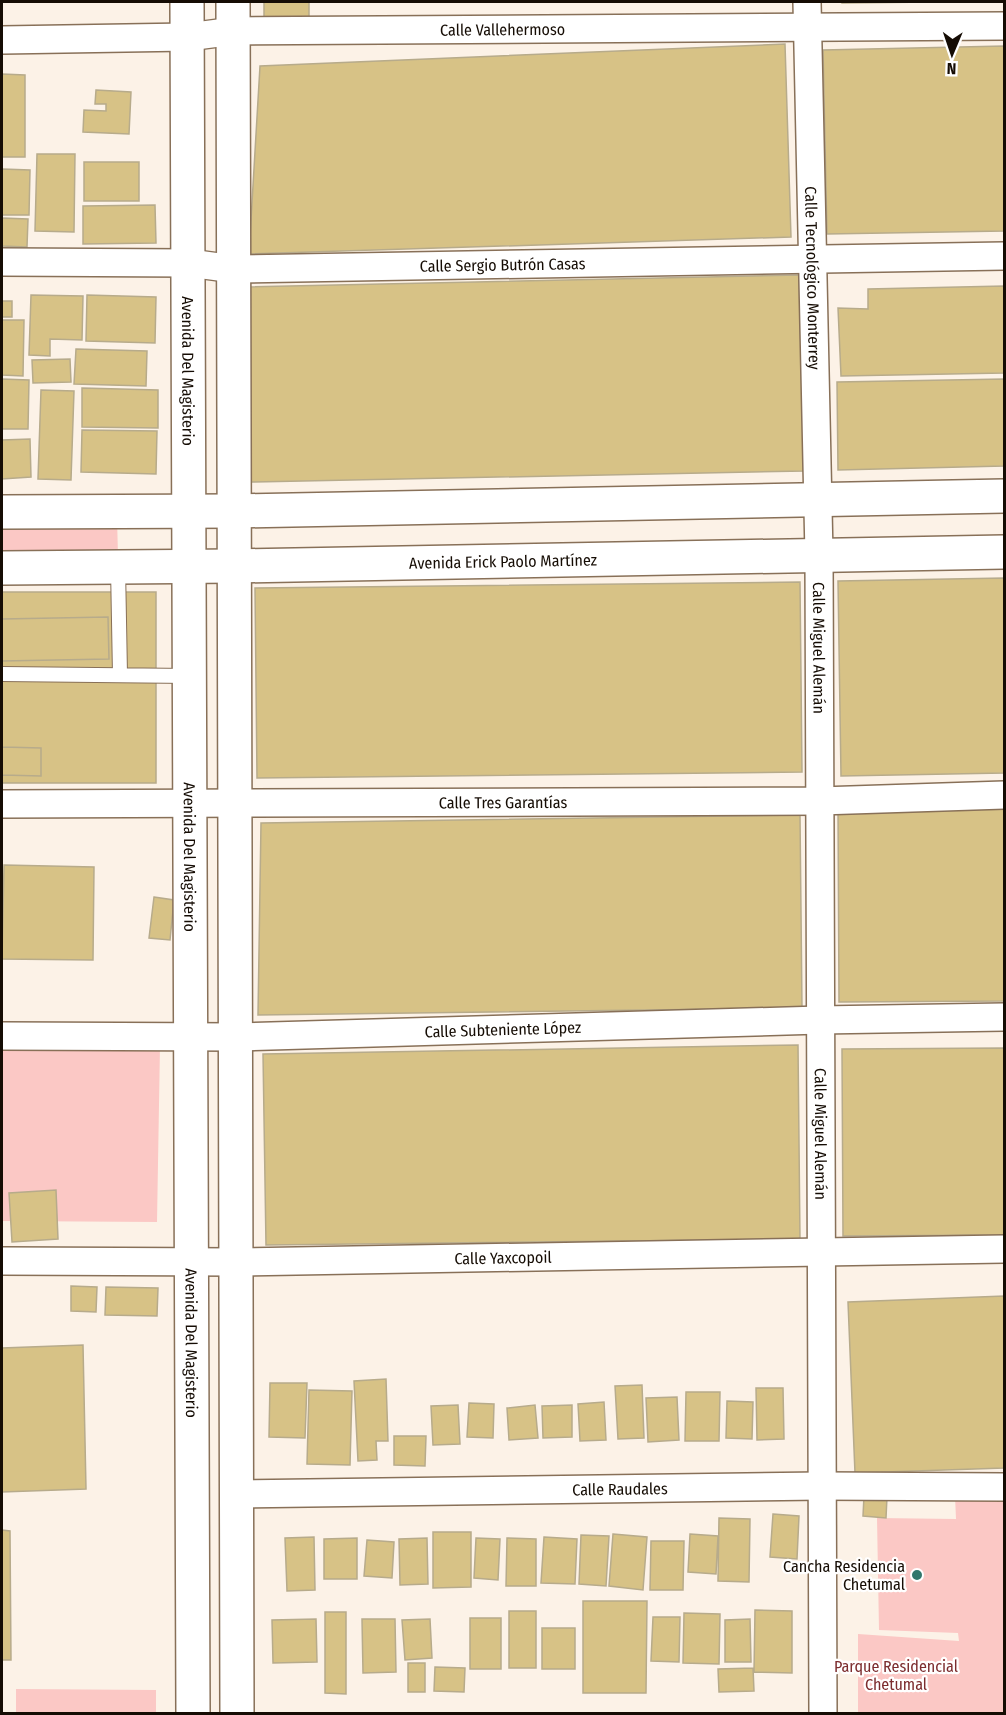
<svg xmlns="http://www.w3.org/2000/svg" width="1006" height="1715" font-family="'Fira Sans Condensed',sans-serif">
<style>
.green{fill:#fbc8c5}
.building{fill:#d7c286;stroke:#b7ab8b;stroke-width:1.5}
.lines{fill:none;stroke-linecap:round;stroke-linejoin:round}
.lane-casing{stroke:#887058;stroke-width:16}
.street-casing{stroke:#887058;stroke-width:30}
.secondary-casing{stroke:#887058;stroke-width:36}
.lane{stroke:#fff;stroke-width:14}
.street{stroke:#fff;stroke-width:27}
.secondary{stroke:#fff;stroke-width:33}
.poi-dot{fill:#31776c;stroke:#fff;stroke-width:2}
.labels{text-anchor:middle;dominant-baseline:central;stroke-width:4.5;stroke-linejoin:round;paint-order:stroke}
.street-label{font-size:16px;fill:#150c04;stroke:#fff}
.poi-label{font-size:16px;fill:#150c04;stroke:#fff;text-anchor:end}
.park-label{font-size:16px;fill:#7c2c2e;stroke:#fff}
</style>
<rect width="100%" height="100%" fill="#fcf2e7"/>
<path class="green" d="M 2,517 L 117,517 L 118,556 L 2,555 Z
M 160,1046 L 157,1222 L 2,1221 L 2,1047 Z
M 955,1496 L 1004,1496 L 1004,1713 L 858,1714 L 858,1634 L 959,1641 L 958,1633 L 879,1630 L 877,1518 L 956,1519 Z
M 16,1689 L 156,1690 L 156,1713 L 16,1713 Z"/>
<path class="building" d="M 264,2 L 309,2 L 309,18 L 264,17 Z
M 842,2 L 934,2 L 842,3 Z
M 785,44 L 791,237 L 249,254 L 260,66 Z
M 1004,46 L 1004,231 L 827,234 L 823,50 Z
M 2,74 L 25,75 L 25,157 L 2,157 Z
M 96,90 L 131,92 L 129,134 L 83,132 L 84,110 L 106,111 L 106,104 L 95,104 Z
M 37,154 L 75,154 L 74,232 L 35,231 Z
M 84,162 L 139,162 L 139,201 L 84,201 Z
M 2,169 L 30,170 L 29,215 L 2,215 Z
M 155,205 L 156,243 L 83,244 L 83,206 Z
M 2,218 L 28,219 L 27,247 L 2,246 Z
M 799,275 L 804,471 L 250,482 L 246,287 Z
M 1004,286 L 1004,373 L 841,376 L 838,308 L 868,309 L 868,289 Z
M 31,295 L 83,296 L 82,340 L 50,339 L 50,356 L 29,355 Z
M 87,295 L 156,297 L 155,343 L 86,341 Z
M 2,301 L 12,301 L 12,317 L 2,317 Z
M 2,320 L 24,320 L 23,376 L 2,375 Z
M 76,349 L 147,351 L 146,386 L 74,384 Z
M 70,359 L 71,382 L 33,383 L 32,360 Z
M 2,379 L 29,380 L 28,429 L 2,429 Z
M 1004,379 L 1004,466 L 838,470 L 837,382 Z
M 82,388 L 158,390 L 158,428 L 82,427 Z
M 41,390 L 74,391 L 71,480 L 38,479 Z
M 82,430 L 157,431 L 156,474 L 81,472 Z
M 30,439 L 31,477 L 2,479 L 2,440 Z
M 1004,578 L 1004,773 L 841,776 L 838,581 Z
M 800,582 L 802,772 L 257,778 L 255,588 Z
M 2,592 L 156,592 L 156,783 L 2,783 Z
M 108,617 L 109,659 L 2,661 L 2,619 Z
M 2,747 L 41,748 L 41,776 L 2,775 Z
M 1004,806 L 1004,1001 L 839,1002 L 838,807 Z
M 800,815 L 802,1008 L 258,1015 L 261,823 Z
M 4,865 L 94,867 L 93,960 L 2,959 Z
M 154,897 L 174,900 L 170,940 L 149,938 Z
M 798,1045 L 800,1239 L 266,1245 L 263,1054 Z
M 1004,1048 L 1004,1235 L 843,1236 L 842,1049 Z
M 56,1190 L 58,1239 L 12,1242 L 9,1193 Z
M 71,1286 L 97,1287 L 96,1312 L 71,1311 Z
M 106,1287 L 158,1288 L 157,1316 L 105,1315 Z
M 1004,1296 L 1004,1468 L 855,1473 L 848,1302 Z
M 83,1345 L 86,1489 L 2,1492 L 2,1348 Z
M 386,1379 L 388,1441 L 376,1441 L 377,1460 L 358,1461 L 354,1381 Z
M 270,1383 L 307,1383 L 305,1438 L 269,1437 Z
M 642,1385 L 644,1438 L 618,1439 L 615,1386 Z
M 756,1388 L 783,1388 L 784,1439 L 757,1440 Z
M 309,1390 L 352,1391 L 350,1465 L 307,1464 Z
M 686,1392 L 720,1392 L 719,1441 L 685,1441 Z
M 677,1397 L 679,1440 L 648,1442 L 646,1398 Z
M 727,1401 L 753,1402 L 752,1439 L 726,1438 Z
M 604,1402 L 606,1440 L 580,1441 L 578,1404 Z
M 469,1403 L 494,1404 L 493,1438 L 467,1437 Z
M 458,1405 L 460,1444 L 433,1445 L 431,1406 Z
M 535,1405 L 538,1438 L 509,1440 L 507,1408 Z
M 572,1405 L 572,1437 L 543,1438 L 542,1406 Z
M 394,1436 L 426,1436 L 425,1466 L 394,1465 Z
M 864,1496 L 887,1497 L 886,1518 L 863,1516 Z
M 773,1514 L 799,1516 L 797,1559 L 770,1557 Z
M 719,1518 L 750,1519 L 749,1582 L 718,1581 Z
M 2,1530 L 10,1531 L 11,1660 L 2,1660 Z
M 433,1532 L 471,1532 L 471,1587 L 433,1588 Z
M 613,1534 L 647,1537 L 643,1590 L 609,1586 Z
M 690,1534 L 718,1536 L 716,1574 L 688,1572 Z
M 581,1535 L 609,1536 L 606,1586 L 579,1584 Z
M 314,1537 L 315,1590 L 287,1591 L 285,1538 Z
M 544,1537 L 577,1539 L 575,1584 L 541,1583 Z
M 357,1538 L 357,1579 L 324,1579 L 324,1539 Z
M 427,1538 L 428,1584 L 400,1585 L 399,1539 Z
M 476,1538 L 500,1539 L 498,1580 L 474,1578 Z
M 507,1538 L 536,1539 L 536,1586 L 506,1586 Z
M 367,1540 L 394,1542 L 392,1578 L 364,1576 Z
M 651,1541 L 684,1541 L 683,1590 L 650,1590 Z
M 583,1601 L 647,1601 L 646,1693 L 583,1693 Z
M 755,1610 L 792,1611 L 792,1673 L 754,1672 Z
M 509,1611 L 536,1611 L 536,1668 L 509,1668 Z
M 325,1612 L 346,1612 L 346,1694 L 325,1693 Z
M 684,1613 L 720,1614 L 719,1664 L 683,1663 Z
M 653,1617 L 680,1617 L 679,1662 L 651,1661 Z
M 470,1618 L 501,1618 L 501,1669 L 470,1669 Z
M 316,1619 L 317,1662 L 273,1663 L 272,1620 Z
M 362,1619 L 395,1619 L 396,1672 L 363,1673 Z
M 430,1619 L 432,1658 L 405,1660 L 402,1620 Z
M 750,1619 L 751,1662 L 725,1662 L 725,1620 Z
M 542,1628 L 575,1628 L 575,1669 L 542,1669 Z
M 408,1663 L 425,1663 L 425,1692 L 408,1692 Z
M 435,1667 L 465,1668 L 464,1692 L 434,1691 Z
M 753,1668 L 754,1691 L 719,1692 L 718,1669 Z"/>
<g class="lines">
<defs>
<path id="lane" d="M 118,567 L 120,675
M 2,674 L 190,676"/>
<g id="street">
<path id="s1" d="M 807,2 L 819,555 L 823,1714"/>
<path id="s2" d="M 2,40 L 188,37 L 234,31 L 1004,26"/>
<path id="s3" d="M 2,262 L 189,263 L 234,269 L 1004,256"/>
<path id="s4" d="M 2,804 L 820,801 L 1004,795"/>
<path id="s5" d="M 2,1036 L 236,1037 L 820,1020 L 1004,1017"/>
<path id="s6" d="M 2,1261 L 236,1262 L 1004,1249"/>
<path id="s7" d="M 236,1494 L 821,1486 L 1004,1487"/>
</g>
<g id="secondary">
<path id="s8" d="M 187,2 L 193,1714"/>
<path d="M 233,2 L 237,1714"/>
<path d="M 2,512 L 235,511 L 1004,496"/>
<path id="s9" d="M 2,568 L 235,566 L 1004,552"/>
</g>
</defs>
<use href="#lane" class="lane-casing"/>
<use href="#street" class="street-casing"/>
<use href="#secondary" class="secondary-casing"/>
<use href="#lane" class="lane"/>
<use href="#street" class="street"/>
<use href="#secondary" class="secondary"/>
</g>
<circle class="poi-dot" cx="917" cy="1575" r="6"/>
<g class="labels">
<g class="street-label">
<text stroke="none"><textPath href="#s2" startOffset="501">Calle Vallehermoso</textPath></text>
<text stroke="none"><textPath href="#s3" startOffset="501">Calle Sergio Butrón Casas</textPath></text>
<text stroke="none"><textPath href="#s1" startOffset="276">Calle Tecnológico Monterrey</textPath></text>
<text stroke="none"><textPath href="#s8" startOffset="369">Avenida Del Magisterio</textPath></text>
<text stroke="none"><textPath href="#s9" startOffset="501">Avenida Erick Paolo Martínez</textPath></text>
<text stroke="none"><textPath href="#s1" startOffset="646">Calle Miguel Alemán</textPath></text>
<text stroke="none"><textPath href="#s4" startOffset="501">Calle Tres Garantías</textPath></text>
<text stroke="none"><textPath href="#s8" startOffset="855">Avenida Del Magisterio</textPath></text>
<text stroke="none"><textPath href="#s5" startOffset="501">Calle Subteniente López</textPath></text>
<text stroke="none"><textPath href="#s1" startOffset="1132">Calle Miguel Alemán</textPath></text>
<text stroke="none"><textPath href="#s6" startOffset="501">Calle Yaxcopoil</textPath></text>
<text stroke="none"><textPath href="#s8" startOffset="1341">Avenida Del Magisterio</textPath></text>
<text stroke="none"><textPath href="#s7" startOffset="384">Calle Raudales</textPath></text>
</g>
<g class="poi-label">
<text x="905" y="1566">Cancha Residencia<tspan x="905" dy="18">Chetumal</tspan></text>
</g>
<g class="park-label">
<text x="896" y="1666">Parque Residencial<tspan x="896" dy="18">Chetumal</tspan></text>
</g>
</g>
<rect width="1006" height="1715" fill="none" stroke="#150c04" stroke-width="6"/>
<g transform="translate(952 54) rotate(182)" stroke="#ffffff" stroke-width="4.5" paint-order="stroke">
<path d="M0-4.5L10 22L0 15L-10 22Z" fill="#150c04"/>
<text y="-9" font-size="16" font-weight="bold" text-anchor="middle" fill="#150c04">N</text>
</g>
</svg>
